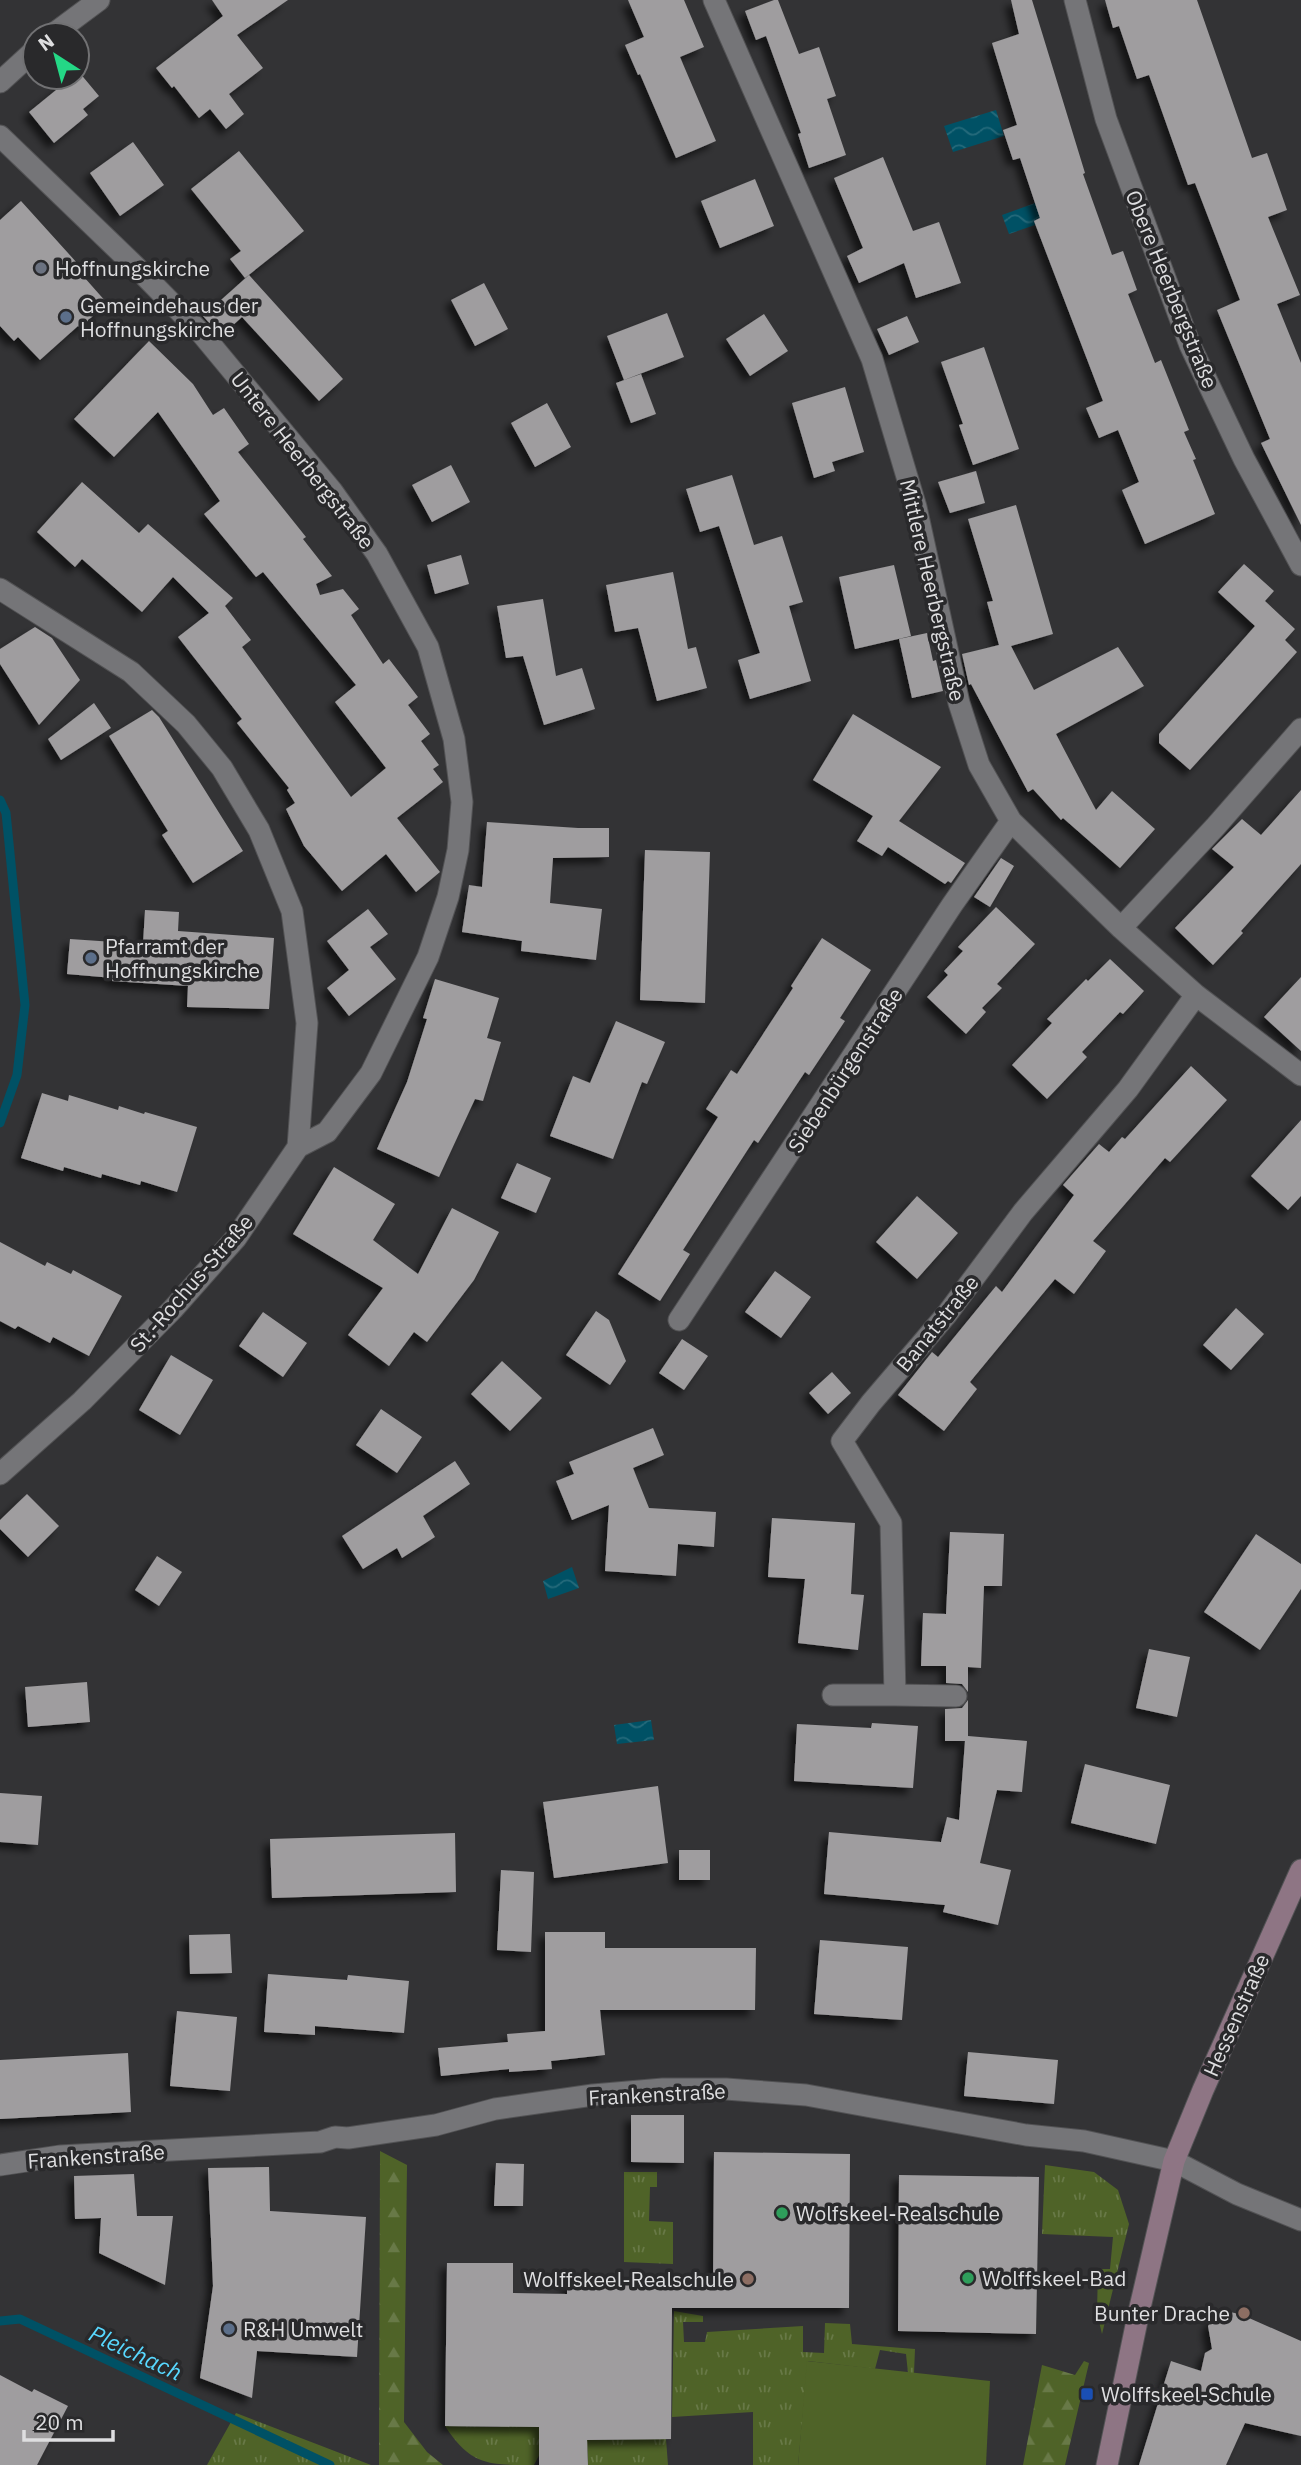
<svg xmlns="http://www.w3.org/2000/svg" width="1301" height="2465" font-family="'IBM Plex Sans',sans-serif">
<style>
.grass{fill:url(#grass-tufts)}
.forest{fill:url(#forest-firs)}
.pitch{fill:#4f6328}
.water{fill:url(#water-waves)}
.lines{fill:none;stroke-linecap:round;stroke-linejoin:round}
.stream{stroke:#005165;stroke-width:9}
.building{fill:#9f9d9f;filter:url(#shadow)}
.street-casing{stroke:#525254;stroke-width:23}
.secondary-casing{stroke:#525254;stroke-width:23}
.street{stroke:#757578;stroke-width:21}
.secondary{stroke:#8e7584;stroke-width:21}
.worship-dot{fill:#6b7280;stroke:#29292b;stroke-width:2.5}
.service-dot{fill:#5c6f8a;stroke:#29292b;stroke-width:2.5}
.leisure-dot{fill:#2e9e5b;stroke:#29292b;stroke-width:2.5}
.education-dot{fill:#8d6e63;stroke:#29292b;stroke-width:2.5}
.transit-dot{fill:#1a4fb4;stroke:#29292b;stroke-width:2.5}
.labels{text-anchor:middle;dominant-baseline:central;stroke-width:7;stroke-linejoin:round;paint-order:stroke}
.poi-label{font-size:21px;fill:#dedee0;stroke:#29292b;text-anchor:start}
.street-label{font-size:21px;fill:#dedee0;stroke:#29292b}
.water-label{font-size:23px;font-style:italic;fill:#58d8ff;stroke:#29292b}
</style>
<defs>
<pattern id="grass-tufts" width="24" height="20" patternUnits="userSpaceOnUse" patternTransform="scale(1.75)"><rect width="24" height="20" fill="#4f6328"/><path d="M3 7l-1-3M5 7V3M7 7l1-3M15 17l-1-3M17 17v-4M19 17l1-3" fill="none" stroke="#687947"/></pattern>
<pattern id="forest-firs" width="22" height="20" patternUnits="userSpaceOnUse" patternTransform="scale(1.75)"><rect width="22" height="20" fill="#4f6328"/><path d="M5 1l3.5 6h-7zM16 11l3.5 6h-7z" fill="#687947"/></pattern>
<pattern id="water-waves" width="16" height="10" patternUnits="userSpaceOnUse" patternTransform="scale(1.75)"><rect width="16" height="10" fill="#005165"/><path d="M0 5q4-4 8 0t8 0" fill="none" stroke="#256a7b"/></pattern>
<filter id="shadow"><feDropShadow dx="-6" dy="6" stdDeviation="3.5" flood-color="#0009"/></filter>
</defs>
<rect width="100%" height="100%" fill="#333335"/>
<path class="grass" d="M 1045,2165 L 1094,2172 L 1118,2190 L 1129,2224 L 1102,2334 L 1097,2313 L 1098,2269 L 1110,2269 L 1113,2237 L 1042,2234 Z
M 624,2172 L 657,2172 L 657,2187 L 650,2187 L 649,2221 L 673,2222 L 673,2264 L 624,2262 Z
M 674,2311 L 703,2316 L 703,2322 L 683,2322 L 684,2342 L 705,2342 L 707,2332 L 803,2326 L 803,2352 L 824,2353 L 825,2323 L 850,2324 L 852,2344 L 915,2349 L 914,2373 L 908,2373 L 906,2354 L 880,2350 L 875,2369 L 808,2361 L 798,2465 L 753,2465 L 753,2412 L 672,2417 Z
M 539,2406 L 539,2437 L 545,2444 L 534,2465 C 486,2465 471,2465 445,2426 L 499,2427 Z
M 236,2413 L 371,2465 L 207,2465 Z
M 666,2439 L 668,2465 L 588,2465 L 587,2440 Z"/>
<path class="forest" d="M 380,2151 L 407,2165 L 404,2422 L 427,2452 L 443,2465 L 379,2465 Z
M 1084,2361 L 1089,2363 L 1065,2465 L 1023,2465 L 1042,2365 L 1075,2375 Z"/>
<path class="pitch" d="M 807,2361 L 990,2381 L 986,2465 L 798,2465 Z"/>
<path class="water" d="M 996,110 L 1004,136 L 953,152 L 944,126 Z
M 1035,203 L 1040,218 L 1034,221 L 1035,225 L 1009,234 L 1002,215 Z
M 572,1567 L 579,1588 L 548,1599 L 543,1581 Z
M 651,1720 L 654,1740 L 617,1744 L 614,1725 Z"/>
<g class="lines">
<path class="stream" d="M 0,800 L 6,813 L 25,1005 L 17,1075 L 0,1123
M 0,2321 L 20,2319 L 330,2465"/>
</g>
<path class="building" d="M 212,0 L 288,0 L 237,35 L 263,68 L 229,94 L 244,114 L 226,129 L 210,109 L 199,118 L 174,86 L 172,88 L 156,68 L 223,16 Z
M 628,0 L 684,0 L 704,47 L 680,57 L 716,141 L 676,158 L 640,74 L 638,75 L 625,45 L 644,37 Z
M 774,0 L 778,0 L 799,54 L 819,47 L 836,96 L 827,99 L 846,155 L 809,168 L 798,134 L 801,133 L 766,36 L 756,40 L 745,11 Z
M 1011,0 L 1032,0 L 1085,173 L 1083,174 L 1112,255 L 1123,251 L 1137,290 L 1128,294 L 1155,363 L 1161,360 L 1189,430 L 1184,432 L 1196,459 L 1193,460 L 1215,514 L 1145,544 L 1122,490 L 1139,482 L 1118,430 L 1099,438 L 1086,408 L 1103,401 L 1034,221 L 1040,218 L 1020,158 L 1013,160 L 1003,130 L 1017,125 L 992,43 L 1019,34 Z
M 1105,0 L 1197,0 L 1252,158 L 1267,153 L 1287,210 L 1268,217 L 1300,295 L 1277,304 L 1301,363 L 1301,525 L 1261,443 L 1270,439 L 1217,310 L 1240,300 L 1195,183 L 1188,185 L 1149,75 L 1137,79 L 1119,26 L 1113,28 Z
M 79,72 L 99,96 L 83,109 L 88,115 L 54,143 L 29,112 L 72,77 L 77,77 Z
M 133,142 L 164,185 L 120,216 L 90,173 Z
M 239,151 L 304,231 L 245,278 L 230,259 L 241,251 L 191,189 Z
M 883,157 L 913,231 L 939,222 L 961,283 L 916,298 L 904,263 L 859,283 L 847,256 L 863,248 L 834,178 Z
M 755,179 L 774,226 L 720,248 L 701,201 Z
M 21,201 L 87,274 L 84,277 L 107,303 L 80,328 L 78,326 L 40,360 L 18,337 L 14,341 L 0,326 L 0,220 Z
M 249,275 L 343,379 L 319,401 L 242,317 L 221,336 L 203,316 Z
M 484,283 L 508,329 L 475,346 L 451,300 Z
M 667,313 L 684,357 L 624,380 L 607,336 Z
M 764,314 L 788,351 L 750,376 L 726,339 Z
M 907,316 L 919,342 L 889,355 L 877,329 Z
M 149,341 L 193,384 L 213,415 L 224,408 L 249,444 L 238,452 L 306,537 L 303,539 L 332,576 L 316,584 L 320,595 L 343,589 L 359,609 L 351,615 L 383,664 L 389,659 L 418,697 L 408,705 L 430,734 L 421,741 L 439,765 L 433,769 L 443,782 L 397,818 L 440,872 L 416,892 L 386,854 L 342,891 L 304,846 L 286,809 L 295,803 L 287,790 L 289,788 L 237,723 L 242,719 L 178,637 L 209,613 L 173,577 L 142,612 L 82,559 L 75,567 L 37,532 L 82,482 L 139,533 L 148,524 L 233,598 L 225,606 L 251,640 L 242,647 L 351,797 L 386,768 L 335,702 L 356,685 L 263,572 L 256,577 L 204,514 L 220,501 L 158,412 L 114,457 L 74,419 Z
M 984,347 L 1019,449 L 973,465 L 959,425 L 963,424 L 941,362 Z
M 641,374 L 656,414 L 631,423 L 616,383 Z
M 845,387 L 864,452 L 832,462 L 835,471 L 814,478 L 792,403 Z
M 547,403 L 571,447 L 535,467 L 511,423 Z
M 451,465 L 470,502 L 432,522 L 412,485 Z
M 976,471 L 985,503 L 950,513 L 938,482 Z
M 732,475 L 754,545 L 782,536 L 803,602 L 789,606 L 811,681 L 750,699 L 738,660 L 760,653 L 719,526 L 700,532 L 686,489 Z
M 1016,505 L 1053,634 L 1011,646 L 1034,690 L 1118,647 L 1144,686 L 1056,734 L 1096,810 L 1112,791 L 1155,829 L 1120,868 L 1063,818 L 1061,820 L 1033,789 L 1028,792 L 971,684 L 969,685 L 962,654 L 999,645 L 987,602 L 993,601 L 968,519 Z
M 461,555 L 469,584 L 435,594 L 427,565 Z
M 1244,564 L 1274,591 L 1265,601 L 1295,629 L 1285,640 L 1297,652 L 1190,770 L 1159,743 L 1159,734 L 1255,626 L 1218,592 Z
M 894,565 L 911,636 L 855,649 L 839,577 Z
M 673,572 L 688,649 L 696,647 L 707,688 L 657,701 L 638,628 L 615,632 L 606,585 Z
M 543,599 L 556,676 L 582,668 L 595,709 L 544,725 L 523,656 L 506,658 L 497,606 Z
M 35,627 L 52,638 L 80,680 L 39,725 L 0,664 L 0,649 Z
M 927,633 L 933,661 L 936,660 L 943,691 L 912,698 L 899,639 Z
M 94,703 L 111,728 L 61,760 L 48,739 Z
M 152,710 L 159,717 L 243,851 L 193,883 L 162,835 L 168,831 L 109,736 Z
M 853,714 L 941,767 L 899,821 L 965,863 L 951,883 L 948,881 L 945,884 L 888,847 L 882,856 L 857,841 L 873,816 L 813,780 Z
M 1301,790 L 1301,864 L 1241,931 L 1243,933 L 1213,965 L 1175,928 L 1234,867 L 1212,849 L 1242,819 L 1261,835 Z
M 487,822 L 578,828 L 609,828 L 609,857 L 553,858 L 550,903 L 602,909 L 596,960 L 521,951 L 522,941 L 462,932 L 469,885 L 482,887 Z
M 645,850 L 710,852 L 705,1003 L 640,1000 Z
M 1001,858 L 1014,866 L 990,907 L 974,897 Z
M 996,907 L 1035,944 L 997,984 L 1002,988 L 982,1008 L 986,1012 L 966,1034 L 927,997 L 948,975 L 944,971 L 963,951 L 958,947 Z
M 368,909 L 388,934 L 370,947 L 396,979 L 349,1016 L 327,988 L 349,970 L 327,941 Z
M 145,910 L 179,912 L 178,931 L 274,938 L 269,1009 L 187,1007 L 188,986 L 112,981 L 113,978 L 67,974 L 70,939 L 143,944 Z
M 822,938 L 871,970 L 840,1018 L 845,1021 L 809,1075 L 805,1072 L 758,1143 L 754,1140 L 683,1250 L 690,1254 L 660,1301 L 618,1274 L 718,1117 L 706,1109 L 731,1070 L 737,1074 L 793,988 L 791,986 Z
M 1110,959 L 1144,991 L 1123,1014 L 1120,1012 L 1082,1052 L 1087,1057 L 1047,1099 L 1012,1065 L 1052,1023 L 1047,1019 L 1086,979 L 1088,981 Z
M 1301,977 L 1301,1051 L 1264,1017 Z
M 435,979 L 499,998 L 487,1038 L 501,1042 L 483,1101 L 475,1099 L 439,1177 L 377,1149 L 407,1082 L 427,1019 L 423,1018 Z
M 616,1021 L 665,1042 L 647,1084 L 642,1082 L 613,1159 L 550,1136 L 573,1076 L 590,1083 Z
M 1191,1066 L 1227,1100 L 1170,1162 L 1165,1158 L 1093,1241 L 1106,1251 L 1074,1294 L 1055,1279 L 970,1382 L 977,1389 L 944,1431 L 898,1395 L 932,1352 L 938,1357 L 996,1286 L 1002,1292 L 1074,1195 L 1063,1185 L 1099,1144 L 1109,1152 L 1122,1137 L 1125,1139 Z
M 42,1093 L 68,1101 L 69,1095 L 118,1110 L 119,1106 L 144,1114 L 145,1112 L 197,1127 L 177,1192 L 141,1181 L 140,1185 L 102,1174 L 101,1178 L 64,1167 L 63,1171 L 21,1158 Z
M 1301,1120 L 1301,1196 L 1288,1210 L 1251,1176 Z
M 517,1163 L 551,1178 L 536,1213 L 501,1198 Z
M 334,1167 L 395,1204 L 373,1240 L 418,1274 L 452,1208 L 499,1232 L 474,1280 L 427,1342 L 414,1332 L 389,1366 L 348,1335 L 383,1288 L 293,1234 Z
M 917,1196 L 958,1233 L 917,1279 L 876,1242 Z
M 0,1242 L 45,1266 L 47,1262 L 71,1274 L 73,1270 L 122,1296 L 89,1356 L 53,1337 L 50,1343 L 18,1326 L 15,1329 L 0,1321 Z
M 775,1271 L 811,1297 L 781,1338 L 745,1312 Z
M 1236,1308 L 1264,1334 L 1231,1370 L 1203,1345 Z
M 596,1311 L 609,1320 L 626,1361 L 610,1385 L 566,1355 Z
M 263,1312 L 307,1343 L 283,1377 L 239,1346 Z
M 682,1339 L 708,1356 L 684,1390 L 659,1373 Z
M 171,1355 L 213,1380 L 180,1435 L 139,1410 Z
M 502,1361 L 542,1398 L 510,1431 L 471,1394 Z
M 832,1372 L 851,1393 L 828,1414 L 809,1393 Z
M 381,1409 L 422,1437 L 397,1473 L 356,1445 Z
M 653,1428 L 664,1455 L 633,1468 L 649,1508 L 716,1512 L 714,1547 L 678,1544 L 676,1576 L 605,1571 L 609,1505 L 572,1520 L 556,1481 L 574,1474 L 569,1462 Z
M 455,1461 L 470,1484 L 423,1516 L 435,1537 L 402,1558 L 397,1548 L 363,1569 L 342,1536 Z
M 27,1494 L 59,1526 L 28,1557 L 0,1529 L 0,1520 Z
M 772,1518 L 855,1523 L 851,1594 L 864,1595 L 858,1650 L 798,1643 L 805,1579 L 768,1577 Z
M 950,1532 L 1004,1534 L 1002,1586 L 984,1586 L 981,1668 L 968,1667 L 968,1692 L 962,1684 L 946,1683 L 946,1666 L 921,1666 L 923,1613 L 946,1614 Z
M 1256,1534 L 1301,1564 L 1301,1589 L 1260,1650 L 1204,1612 Z
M 157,1556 L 182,1572 L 159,1606 L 135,1590 Z
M 1149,1649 L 1190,1657 L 1177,1717 L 1136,1708 Z
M 87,1682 L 90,1722 L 28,1727 L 25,1687 Z
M 968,1700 L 968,1736 L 1027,1741 L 1022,1792 L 997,1790 L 980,1863 L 1011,1870 L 998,1925 L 943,1912 L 945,1905 L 824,1894 L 829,1832 L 941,1842 L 947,1817 L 959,1820 L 965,1741 L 945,1741 L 945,1709 L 962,1708 Z
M 872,1723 L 918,1726 L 913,1788 L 794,1781 L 797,1724 L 871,1728 Z
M 1085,1764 L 1170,1785 L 1156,1844 L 1071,1823 Z
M 658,1786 L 668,1863 L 554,1878 L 543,1802 Z
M 0,1793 L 42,1796 L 38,1845 L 0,1842 Z
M 455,1833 L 456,1892 L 272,1898 L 270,1839 Z
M 679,1850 L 710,1850 L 710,1880 L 679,1880 Z
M 501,1870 L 534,1872 L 531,1952 L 497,1950 Z
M 545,1932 L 605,1932 L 605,1948 L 756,1948 L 755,2010 L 600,2010 L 605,2055 L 551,2061 L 552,2069 L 509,2072 L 509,2069 L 441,2076 L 438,2048 L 508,2042 L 507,2034 L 545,2031 Z
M 230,1934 L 232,1973 L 190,1974 L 189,1935 Z
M 820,1940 L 908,1947 L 902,2020 L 814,2014 Z
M 268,1974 L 347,1980 L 348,1975 L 409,1981 L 404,2033 L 315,2026 L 315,2035 L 264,2032 Z
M 177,2011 L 237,2017 L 230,2091 L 170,2086 Z
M 968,2052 L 1058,2060 L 1054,2104 L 964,2096 Z
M 128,2053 L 131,2112 L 0,2119 L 0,2060 Z
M 631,2115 L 684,2115 L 684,2163 L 631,2162 Z
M 714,2152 L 850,2154 L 849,2308 L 672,2308 L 671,2439 L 587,2440 L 588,2465 L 539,2465 L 539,2427 L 445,2426 L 447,2263 L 513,2263 L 513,2293 L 567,2294 L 567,2283 L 713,2283 Z
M 496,2163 L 524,2164 L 523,2206 L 494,2206 Z
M 269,2167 L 270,2211 L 366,2217 L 357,2357 L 257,2351 L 252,2398 L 200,2378 L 213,2286 L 208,2168 Z
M 134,2174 L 137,2216 L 173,2216 L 165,2285 L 99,2253 L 101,2218 L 75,2219 L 74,2176 Z
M 899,2175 L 1039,2177 L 1036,2334 L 898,2331 Z
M 1219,2310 L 1240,2314 L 1301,2341 L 1301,2436 L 1245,2423 L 1226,2465 L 1139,2465 L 1171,2361 L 1201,2371 L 1205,2353 L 1212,2349 L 1208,2326 Z
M 0,2375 L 32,2392 L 34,2389 L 68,2406 L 37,2465 L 0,2465 Z"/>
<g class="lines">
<defs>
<path id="street" d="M 714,0 L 872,359 L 916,507 L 959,703 L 979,765 L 1011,821 L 1121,928 L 1196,995 L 1301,1075
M 1075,0 L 1106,119 L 1190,345 L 1244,459 L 1301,565
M 52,35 L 99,0
M 0,82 L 35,50
M 0,136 L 136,267 L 202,334 L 332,491 L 377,554 L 428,647 L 454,739 L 462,802 L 458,850 L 448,897 L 428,957 L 371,1073 L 327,1132 L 298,1147
M 0,589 L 131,672 L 186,724 L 222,768 L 259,830 L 292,911 L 307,1023 L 298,1147 L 236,1238 L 173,1309 L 82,1401 L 0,1474
M 1121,928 L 1216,826 L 1301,729
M 679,1320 L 952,905 L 1011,821
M 833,1695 L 895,1695 L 891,1523 L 842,1441 L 871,1403 L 947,1314 L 1023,1212 L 1128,1089 L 1196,995
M 895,1695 L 956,1696
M 0,2165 L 60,2156 L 320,2142 L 335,2137 L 348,2138 L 436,2125 L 495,2109 L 593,2095 L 663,2089 L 726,2089 L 806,2095 L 1026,2135 L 1084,2141 L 1174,2161 L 1237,2194 L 1301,2220"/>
<path id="secondary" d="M 1107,2465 L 1138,2316 L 1174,2161 L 1203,2090 L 1301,1870"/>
</defs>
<use href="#street" class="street-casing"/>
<use href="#secondary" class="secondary-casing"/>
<use href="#street" class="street"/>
<use href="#secondary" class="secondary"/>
</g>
<circle class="worship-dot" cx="41" cy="268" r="7"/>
<g class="service-dot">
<circle cx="66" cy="317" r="7"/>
<circle cx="91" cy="958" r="7"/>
<circle cx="229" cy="2329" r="7"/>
</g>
<g class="leisure-dot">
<circle cx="782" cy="2213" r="7"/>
<circle cx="968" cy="2278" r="7"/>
</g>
<g class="education-dot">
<circle cx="748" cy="2279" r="7"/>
<circle cx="1244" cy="2313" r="7"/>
</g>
<rect class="transit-dot" x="1080" y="2387" width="14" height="14" rx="3.5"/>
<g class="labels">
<g class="poi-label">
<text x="55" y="268">Hoffnungskirche</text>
<text x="80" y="305">Gemeindehaus der<tspan x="80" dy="24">Hoffnungskirche</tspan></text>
<text x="105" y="946">Pfarramt der<tspan x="105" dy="24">Hoffnungskirche</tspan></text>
<text x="796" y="2213">Wolfskeel-Realschule</text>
<text x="982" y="2278">Wolffskeel-Bad</text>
<text x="734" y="2279" text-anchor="end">Wolffskeel-Realschule</text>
<text x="1230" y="2313" text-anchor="end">Bunter Drache</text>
<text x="243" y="2329">R&amp;H Umwelt</text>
<text x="1101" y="2394">Wolffskeel-Schule</text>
</g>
<g class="street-label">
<text transform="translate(1172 289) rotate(68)">Obere Heerbergstraße</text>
<text transform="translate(303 460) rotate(52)">Untere Heerbergstraße</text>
<text transform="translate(933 590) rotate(77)">Mittlere Heerbergstraße</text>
<text transform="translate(845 1070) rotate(-57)">Siebenbürgenstraße</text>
<text transform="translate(191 1283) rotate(-49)">St.-Rochus-Straße</text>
<text transform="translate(937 1323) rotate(-51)">Banatstraße</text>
<text transform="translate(1236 2015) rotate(-66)">Hessenstraße</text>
<text transform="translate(657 2094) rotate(-3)">Frankenstraße</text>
<text transform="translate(96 2156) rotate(-4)">Frankenstraße</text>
</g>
<g class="water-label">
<text transform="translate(136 2352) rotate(25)">Pleichach</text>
</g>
</g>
<g transform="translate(56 56) rotate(324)"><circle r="33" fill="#29292b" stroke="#717173" stroke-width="2"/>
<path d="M0-5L12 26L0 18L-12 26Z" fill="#24d886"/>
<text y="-10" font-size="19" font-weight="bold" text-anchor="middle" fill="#dedee0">N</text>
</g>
<path d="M24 2430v10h89v-10" fill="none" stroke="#dedee0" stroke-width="3.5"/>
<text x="35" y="2430" font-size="21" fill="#dedee0" stroke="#29292b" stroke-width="5" paint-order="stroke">20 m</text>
</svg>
